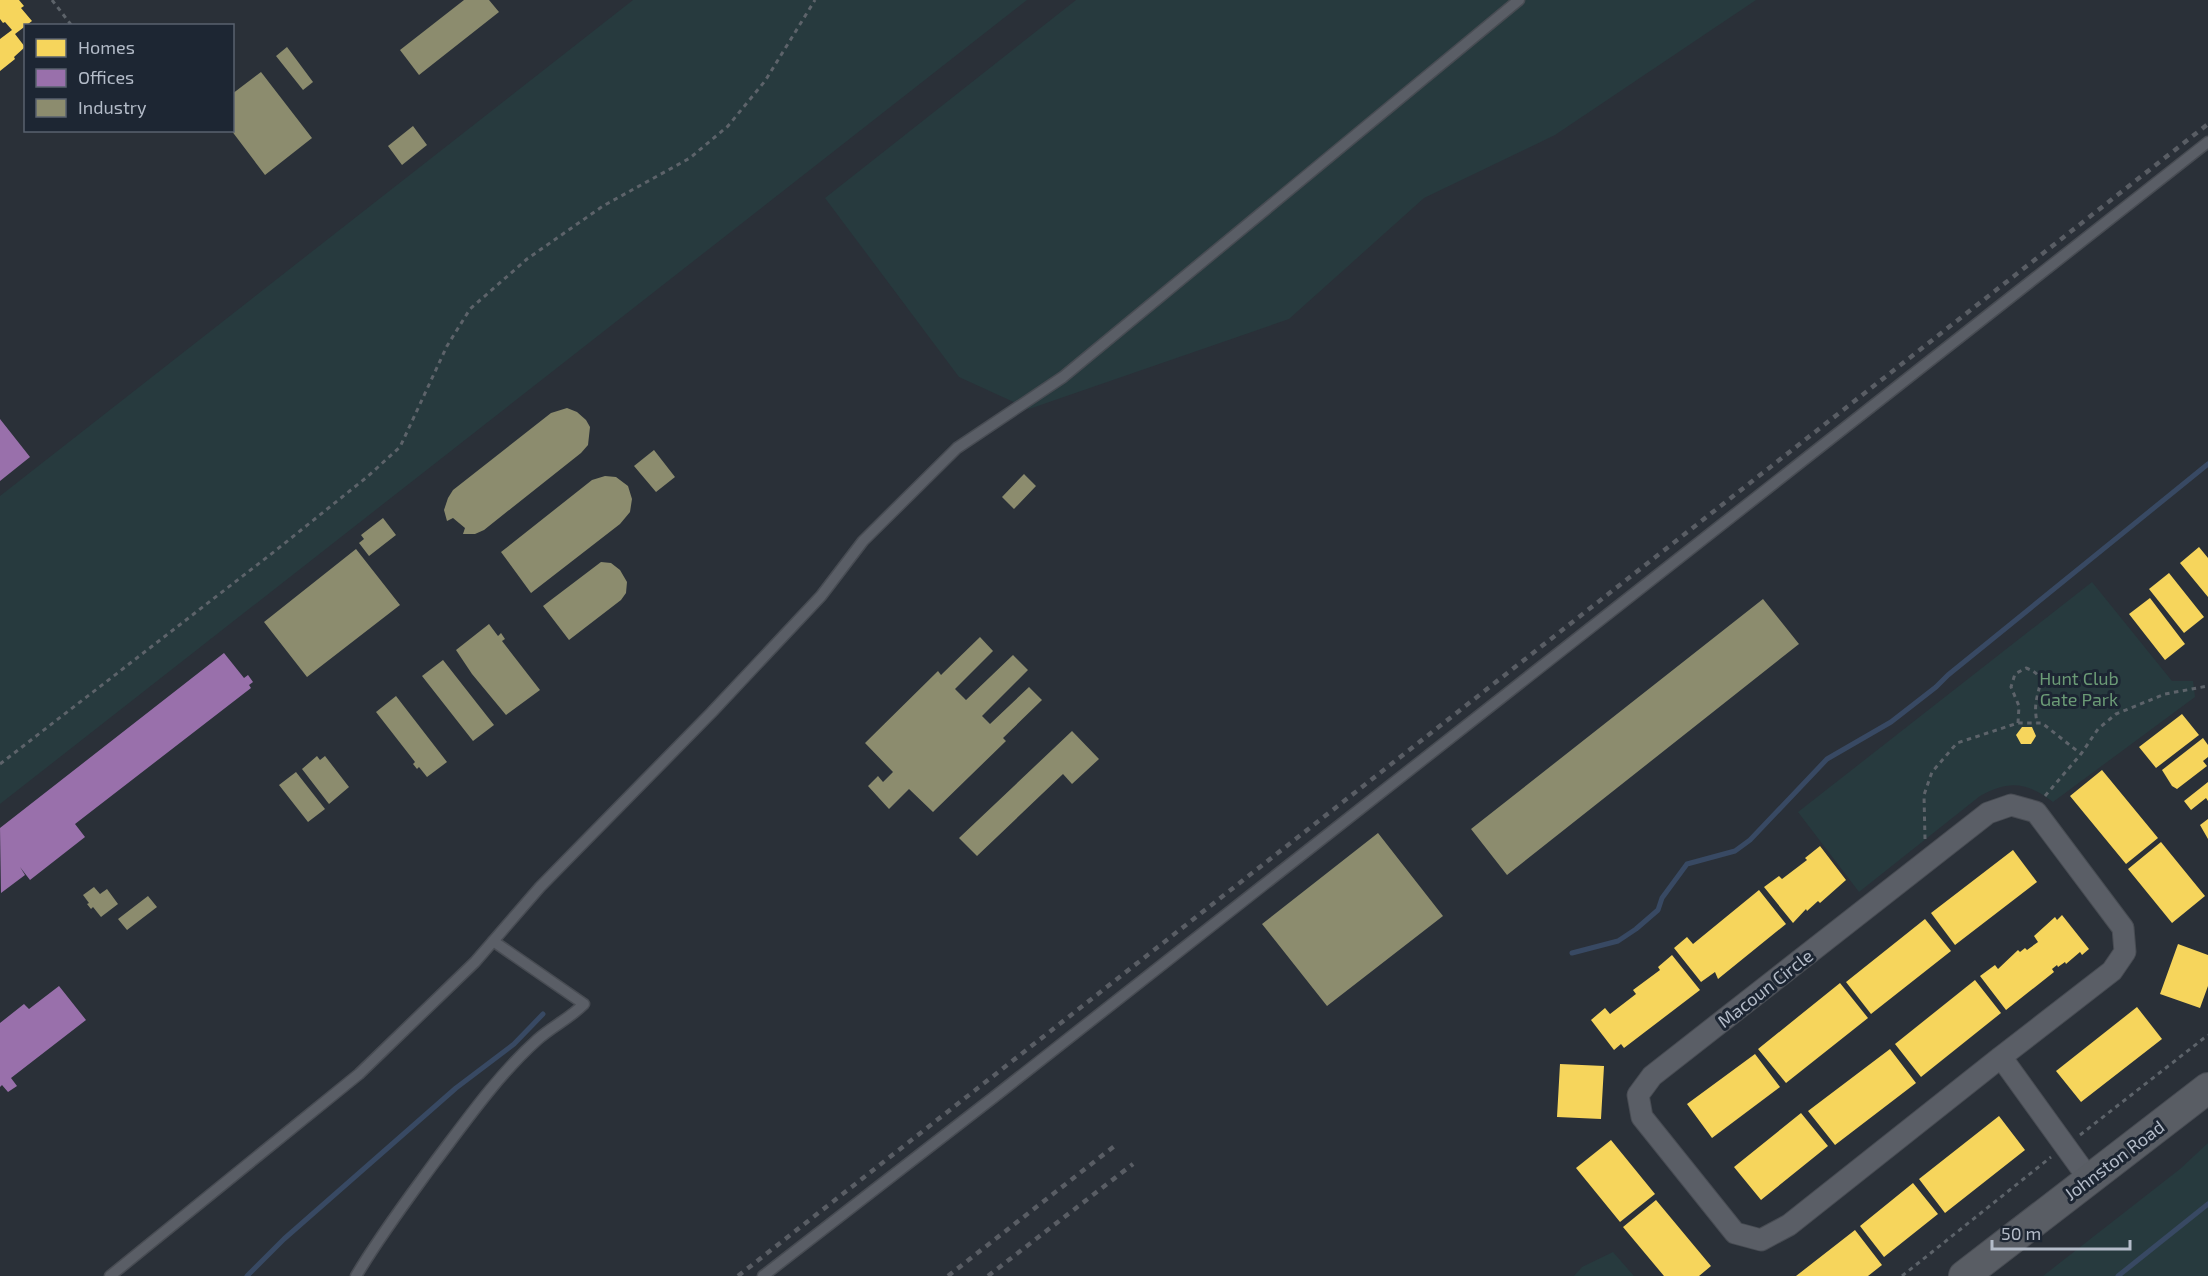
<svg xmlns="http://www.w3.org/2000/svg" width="2208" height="1276" font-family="'Exo 2',sans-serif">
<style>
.green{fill:#273a3e}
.homes{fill:#f6d55c}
.offices{fill:#9970ab}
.industry{fill:#8c8c6e}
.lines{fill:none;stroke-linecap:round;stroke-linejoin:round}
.stream{stroke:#384963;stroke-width:5}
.lane-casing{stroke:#484c53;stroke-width:13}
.street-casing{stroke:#484c53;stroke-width:23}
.secondary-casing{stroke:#484c53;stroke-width:32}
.path{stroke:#5d636a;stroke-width:3;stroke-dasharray:4.5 4.5;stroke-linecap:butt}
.lane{stroke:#5a5e66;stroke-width:10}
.street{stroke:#5a5e66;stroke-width:21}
.secondary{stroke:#595d64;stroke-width:30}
.rail{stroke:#595d64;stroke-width:4.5;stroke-dasharray:6 6;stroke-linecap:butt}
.labels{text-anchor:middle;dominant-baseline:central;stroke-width:6;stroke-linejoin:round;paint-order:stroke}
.park-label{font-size:18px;fill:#6b9a76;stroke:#1d2633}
.street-label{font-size:18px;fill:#b4bcc9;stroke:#1d2633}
</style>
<rect width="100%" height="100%" fill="#2a3038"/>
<path class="green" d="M 633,0 L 1027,0 L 0,804 L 0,496 Z
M 1076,0 L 1756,0 L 1555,135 L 1424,198 L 1289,319 L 1029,409 L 959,377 L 825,198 Z
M 2092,582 L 2172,681 L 2193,681 L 2195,697 L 2053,802 C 2027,782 2009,780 1980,796 L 1859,892 L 1798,812 Z
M 2208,1143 L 2208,1276 L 2043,1276 L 2180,1169 Z
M 1613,1252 L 1634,1276 L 1574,1276 L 1582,1267 Z"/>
<path class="homes" d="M 0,0 L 19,0 L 24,6 L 21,8 L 32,21 L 15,34 L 25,47 L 14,57 L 15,59 L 0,71 L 0,39 L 12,30 L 5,22 L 3,23 L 0,19 Z
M 2199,547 L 2208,558 L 2208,597 L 2180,563 Z
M 2169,573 L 2204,617 L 2184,633 L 2149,589 Z
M 2150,598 L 2185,644 L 2165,660 L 2129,614 Z
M 2182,714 L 2199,735 L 2156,768 L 2139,747 Z
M 2022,727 L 2032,727 L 2036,736 L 2031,744 L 2021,744 L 2016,735 Z
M 2203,738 L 2208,745 L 2208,757 L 2203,761 L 2207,766 L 2177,789 L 2172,786 L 2162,770 Z
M 2102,770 L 2158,838 L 2126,864 L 2070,796 Z
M 2208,782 L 2208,801 L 2206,798 L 2191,810 L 2184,801 Z
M 2208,819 L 2208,839 L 2200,825 Z
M 2161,842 L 2205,896 L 2172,923 L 2128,869 Z
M 1820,846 L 1846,880 L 1820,903 L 1818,901 L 1807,911 L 1806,909 L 1793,923 L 1764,887 L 1779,876 L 1782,879 L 1807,860 L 1805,858 Z
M 2013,850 L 2037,882 L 1955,945 L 1931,913 Z
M 1759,890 L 1786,924 L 1718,979 L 1715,972 L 1701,982 L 1674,948 L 1687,937 L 1693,944 Z
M 2062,915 L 2089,949 L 2082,955 L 2080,952 L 2066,964 L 2065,962 L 2058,967 L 2057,965 L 2052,969 L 2054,972 L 2006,1010 L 1980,976 L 1995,965 L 1998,969 L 2018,950 L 2020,952 L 2025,948 L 2027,950 L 2038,942 L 2034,936 L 2055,917 L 2057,920 Z
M 1925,919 L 1951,951 L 1871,1014 L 1846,982 Z
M 2178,944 L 2208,955 L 2208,986 L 2200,1008 L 2160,994 Z
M 1672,955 L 1700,990 L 1624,1048 L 1621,1044 L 1614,1050 L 1591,1020 L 1605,1008 L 1610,1014 L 1636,994 L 1633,990 L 1660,970 L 1658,967 Z
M 1975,980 L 2001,1013 L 1921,1077 L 1895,1044 Z
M 1840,983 L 1868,1018 L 1786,1083 L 1758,1049 Z
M 2137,1007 L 2162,1039 L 2081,1102 L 2056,1071 Z
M 1890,1049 L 1916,1083 L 1835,1145 L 1808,1111 Z
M 1755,1054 L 1780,1087 L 1712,1138 L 1687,1104 Z
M 1560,1064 L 1604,1066 L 1601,1119 L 1557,1117 Z
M 1801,1113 L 1828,1146 L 1761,1200 L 1734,1167 Z
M 1999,1116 L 2025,1150 L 1945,1213 L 1919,1179 Z
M 1611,1140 L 1655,1194 L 1620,1222 L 1576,1168 Z
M 1913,1183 L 1938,1214 L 1884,1257 L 1860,1226 Z
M 1656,1200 L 1711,1266 L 1699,1276 L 1664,1276 L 1623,1227 Z
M 1855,1230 L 1882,1265 L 1868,1276 L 1796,1276 Z"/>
<path class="offices" d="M 0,419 L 30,457 L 0,481 Z
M 224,653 L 244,678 L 248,675 L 253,682 L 249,685 L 251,688 L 75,824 L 85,837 L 30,880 L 20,867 L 25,875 L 1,893 L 0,828 Z
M 59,986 L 86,1020 L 11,1078 L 17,1086 L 8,1092 L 2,1085 L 0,1087 L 0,1023 L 24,1004 L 29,1009 Z"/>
<path class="industry" d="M 464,0 L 489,0 L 499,12 L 419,75 L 400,50 Z
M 287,47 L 313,82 L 303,90 L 276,56 Z
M 261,72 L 312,138 L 265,175 L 231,130 L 232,94 Z
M 413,126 L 427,145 L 402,165 L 388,146 Z
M 567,408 L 577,412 L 586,420 L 590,427 L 588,445 L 581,453 L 484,530 L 475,534 L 463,534 L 465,528 L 453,518 L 447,521 L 444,510 L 448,498 L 453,490 L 551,413 Z
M 654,450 L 675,477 L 656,492 L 634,466 Z
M 1024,474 L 1036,486 L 1014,509 L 1002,497 Z
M 605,476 L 616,477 L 628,486 L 632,499 L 630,512 L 620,524 L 531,593 L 501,552 L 592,480 Z
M 383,518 L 396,535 L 369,556 L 359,543 L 364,539 L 361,535 Z
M 356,549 L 400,605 L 307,677 L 264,622 Z
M 601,562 L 611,563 L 620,570 L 627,582 L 626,593 L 621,600 L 569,640 L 543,606 Z
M 1763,599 L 1799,644 L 1507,875 L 1471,829 Z
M 489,624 L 498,636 L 501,633 L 505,639 L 502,641 L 540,690 L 506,715 L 472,674 L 456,650 Z
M 980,637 L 993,651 L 955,689 L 966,700 L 1013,655 L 1028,670 L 982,716 L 990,724 L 1029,687 L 1042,700 L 1003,738 L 1006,741 L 933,812 L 909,789 L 889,809 L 868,786 L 878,776 L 883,782 L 893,772 L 865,743 L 938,671 L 941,675 Z
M 443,660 L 494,725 L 473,741 L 422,676 Z
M 396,696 L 447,762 L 427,777 L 419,767 L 417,769 L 413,764 L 415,762 L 376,712 Z
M 1072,731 L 1099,759 L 1072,784 L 1063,774 L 977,856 L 959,838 Z
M 317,756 L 320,760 L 325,756 L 349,787 L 329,804 L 302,769 Z
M 296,772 L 325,809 L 308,822 L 279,785 Z
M 1378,833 L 1443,916 L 1327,1006 L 1262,924 Z
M 94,887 L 100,894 L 107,889 L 118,904 L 101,917 L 93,907 L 91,909 L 87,904 L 89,903 L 83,895 Z
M 148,896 L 157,907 L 127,930 L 118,919 Z"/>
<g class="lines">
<path class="stream" d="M 1572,953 L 1618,941 L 1636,929 L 1658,910 L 1662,898 L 1687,864 L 1735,851 L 1750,840 L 1827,759 L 1891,722 L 1936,687 L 1948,675 L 2208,464
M 247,1276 L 284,1239 L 456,1088 L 514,1044 L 543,1014
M 2118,1276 L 2208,1204"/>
<defs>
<path id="lane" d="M 110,1276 L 359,1074 L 475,962 L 540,887 L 711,713 L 821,596 L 863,541 L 957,448 L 1063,377 L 1519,0
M 356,1276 C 379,1237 407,1200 434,1163 C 466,1121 497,1076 537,1040 C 551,1027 569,1019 584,1004 L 493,941
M 763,1276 L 994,1097 L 2208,142"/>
<path id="street" d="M 2001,1057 L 1789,1225 L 1761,1240 L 1735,1233 L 1642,1117 L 1638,1095 L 1652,1076 L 1988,813 L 2011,805 L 2036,812 L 2123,928 L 2125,952 L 2112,971 L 2001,1057 L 2089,1179"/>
<path id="secondary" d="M 1964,1276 L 2208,1088"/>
</defs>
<use href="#lane" class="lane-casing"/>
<use href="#street" class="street-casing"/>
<use href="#secondary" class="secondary-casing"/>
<path class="path" d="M 52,0 L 72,26
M 2018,723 L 2019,706 L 2011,687 L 2015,674 L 2026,668 C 2048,676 2038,686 2036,703 C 2035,710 2036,717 2037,723
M 0,764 L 275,551 L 367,477 L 400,447 L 447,346 L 470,309 L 527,259 L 603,206 L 690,158 L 728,126 L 765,81 L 815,0
M 2045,796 L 2081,754 L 2098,729 L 2116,714 L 2165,694 L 2208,686
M 1925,839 L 1924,795 L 1932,772 L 1957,743 L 2018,723 L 2042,723 L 2081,754
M 2080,1135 L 2208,1035
M 1902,1276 L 2051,1157"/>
<use href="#lane" class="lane"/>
<use href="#street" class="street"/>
<use href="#secondary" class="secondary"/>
<path class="rail" d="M 738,1276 L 2208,124
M 948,1276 L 1117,1144
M 988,1276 L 1133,1164"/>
</g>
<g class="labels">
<g class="park-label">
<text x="2079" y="678">Hunt Club<tspan x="2079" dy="21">Gate Park</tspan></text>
</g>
<g class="street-label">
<text transform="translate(1765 988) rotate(-38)">Macoun Circle</text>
<text transform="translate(2114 1160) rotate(-37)">Johnston Road</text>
</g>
</g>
<rect x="24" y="24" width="210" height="108" fill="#1d2633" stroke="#59626f" stroke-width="1.5"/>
<rect x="36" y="39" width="30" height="18" fill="#f6d55c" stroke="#59626f" stroke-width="1.5"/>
<text x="78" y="54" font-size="18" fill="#b4bcc9">Homes</text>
<rect x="36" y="69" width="30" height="18" fill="#9970ab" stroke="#59626f" stroke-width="1.5"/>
<text x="78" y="84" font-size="18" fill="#b4bcc9">Offices</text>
<rect x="36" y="99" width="30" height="18" fill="#8c8c6e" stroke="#59626f" stroke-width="1.5"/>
<text x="78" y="114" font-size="18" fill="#b4bcc9">Industry</text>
<path d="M1992 1240v9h138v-9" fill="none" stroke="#b4bcc9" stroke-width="3"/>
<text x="2001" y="1240" font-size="18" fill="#b4bcc9" stroke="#1d2633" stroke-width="4.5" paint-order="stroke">50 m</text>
</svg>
